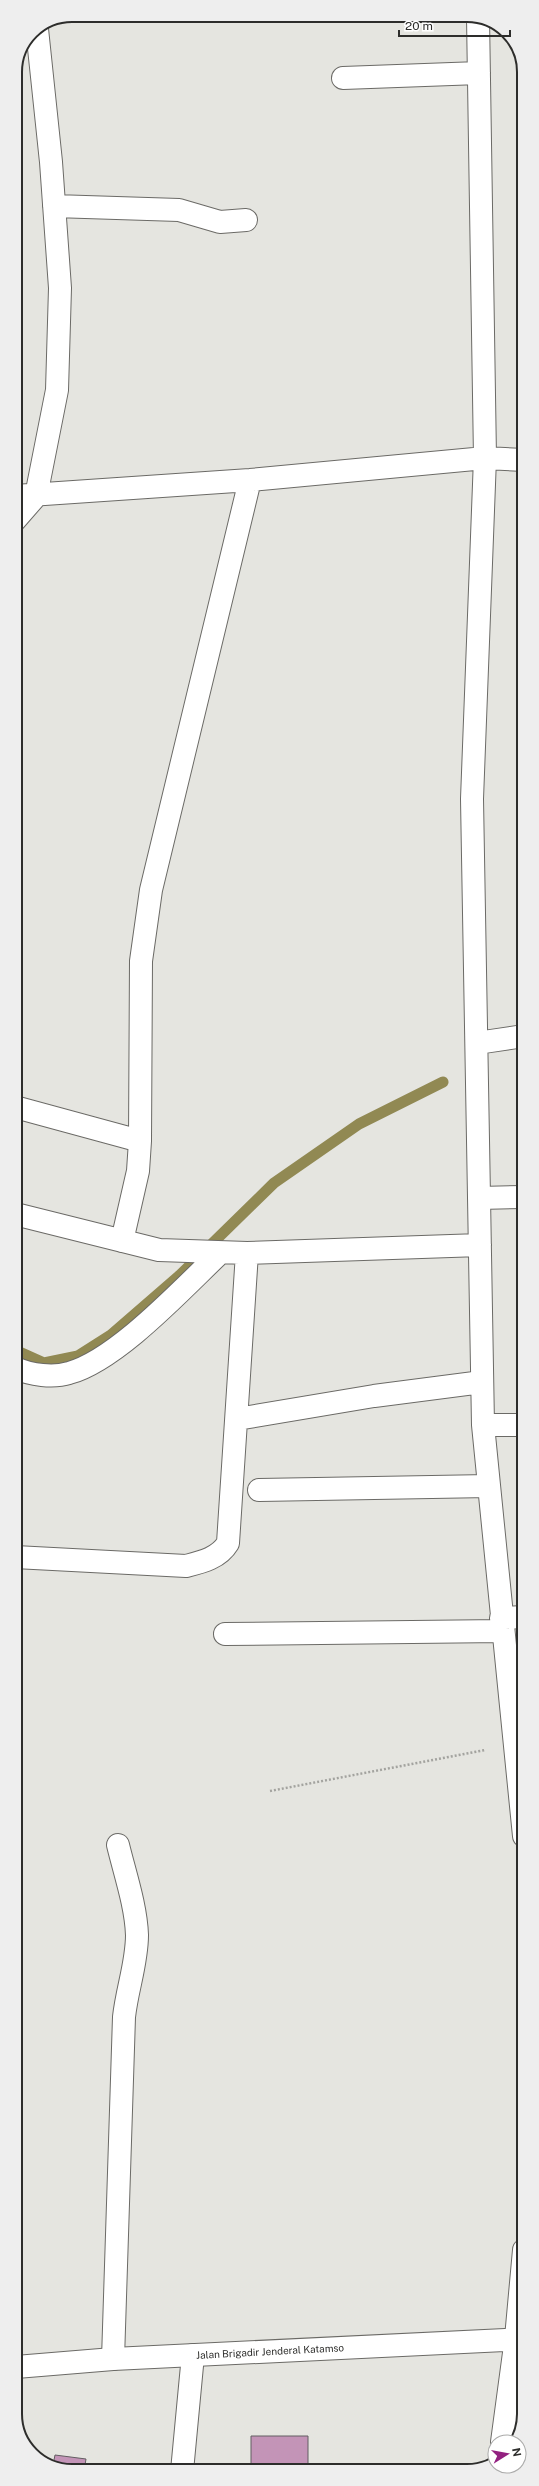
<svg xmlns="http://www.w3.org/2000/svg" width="539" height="2486" font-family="'Public Sans',sans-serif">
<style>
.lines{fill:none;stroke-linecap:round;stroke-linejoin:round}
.stream{stroke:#918953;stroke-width:11}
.building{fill:#c394b7;stroke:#635f62}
.street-casing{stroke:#6b6a66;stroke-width:24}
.secondary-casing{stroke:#6b6a66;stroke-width:24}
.path{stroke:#a3a39f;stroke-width:2.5;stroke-dasharray:2 2;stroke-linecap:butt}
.street{stroke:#fff;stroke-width:22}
.secondary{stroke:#fff;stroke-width:22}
.labels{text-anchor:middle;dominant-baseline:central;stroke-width:3.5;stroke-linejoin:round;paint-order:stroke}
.street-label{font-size:10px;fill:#2d2d2b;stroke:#fff}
.rim{fill:none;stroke:#2d2d2b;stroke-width:2}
</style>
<rect width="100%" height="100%" fill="#e5e5e0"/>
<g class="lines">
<path class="stream" d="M 15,1350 L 44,1363 L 78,1356 L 111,1335 L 179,1276 L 274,1183 L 359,1124 L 443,1082"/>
</g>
<path class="building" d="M 251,2436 L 308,2436 L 308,2470 L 251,2469 Z
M 55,2455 L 86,2459 L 84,2471 L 64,2471 L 53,2465 Z"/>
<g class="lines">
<defs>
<path id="street" d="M 478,17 L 485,458 L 472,799 L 483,1425 L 524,1836
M 343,78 L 479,73
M 54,206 L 179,210 L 220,222 L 246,220
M 15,496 L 250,480 L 485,458 L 524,460
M 15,520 L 36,496 L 57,390 L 60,288 L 51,162 L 37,29
M 477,1043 L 524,1036
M 15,1107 L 140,1141
M 479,1198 L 524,1197
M 15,1214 L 159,1250 L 247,1253 L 480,1245
M 122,1241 L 138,1171 L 140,1141 L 141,961 L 151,890 L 250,480
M 15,1368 C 31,1375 53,1378 69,1373 C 117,1360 183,1288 220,1253
M 237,1419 L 374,1396 L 482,1382
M 483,1425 L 524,1425
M 259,1490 L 489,1486
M 15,1557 L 186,1566 C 202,1562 219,1558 228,1543 L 247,1253
M 501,1618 L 524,1617
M 225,1634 L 502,1631
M 516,2338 L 524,2250
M 113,2359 L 124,2017 C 127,1989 137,1963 137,1935 C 136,1906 125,1874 118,1845
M 182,2471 L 193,2355"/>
<path id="secondary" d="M 16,2367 L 113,2359 L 524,2339
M 502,2442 L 516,2338"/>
</defs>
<use href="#street" class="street-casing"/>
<use href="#secondary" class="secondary-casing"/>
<path class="path" d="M 270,1791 L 485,1750"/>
<use href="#street" class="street"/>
<use href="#secondary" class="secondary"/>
</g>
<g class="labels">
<g class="street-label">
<text transform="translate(270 2351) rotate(-3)">Jalan Brigadir Jenderal Katamso</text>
</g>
</g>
<path d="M0 0H539V2486H0ZM72 22H467A50 50 0 0 1 517 72V2414A50 50 0 0 1 467 2464H72A50 50 0 0 1 22 2414V72A50 50 0 0 1 72 22Z" fill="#eee" fill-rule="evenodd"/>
<path class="rim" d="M72 22H467A50 50 0 0 1 517 72V2414A50 50 0 0 1 467 2464H72A50 50 0 0 1 22 2414V72A50 50 0 0 1 72 22Z"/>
<g transform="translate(507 2454) rotate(79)"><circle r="19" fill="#ffffff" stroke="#ababaa"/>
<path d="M0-3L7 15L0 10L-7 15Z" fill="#932180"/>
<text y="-6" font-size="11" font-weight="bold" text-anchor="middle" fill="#2d2d2b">N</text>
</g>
<path d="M399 30v6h111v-6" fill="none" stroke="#2d2d2b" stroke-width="2"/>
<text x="405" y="30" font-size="12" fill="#2d2d2b" stroke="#ffffff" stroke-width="3" paint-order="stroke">20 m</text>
</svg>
